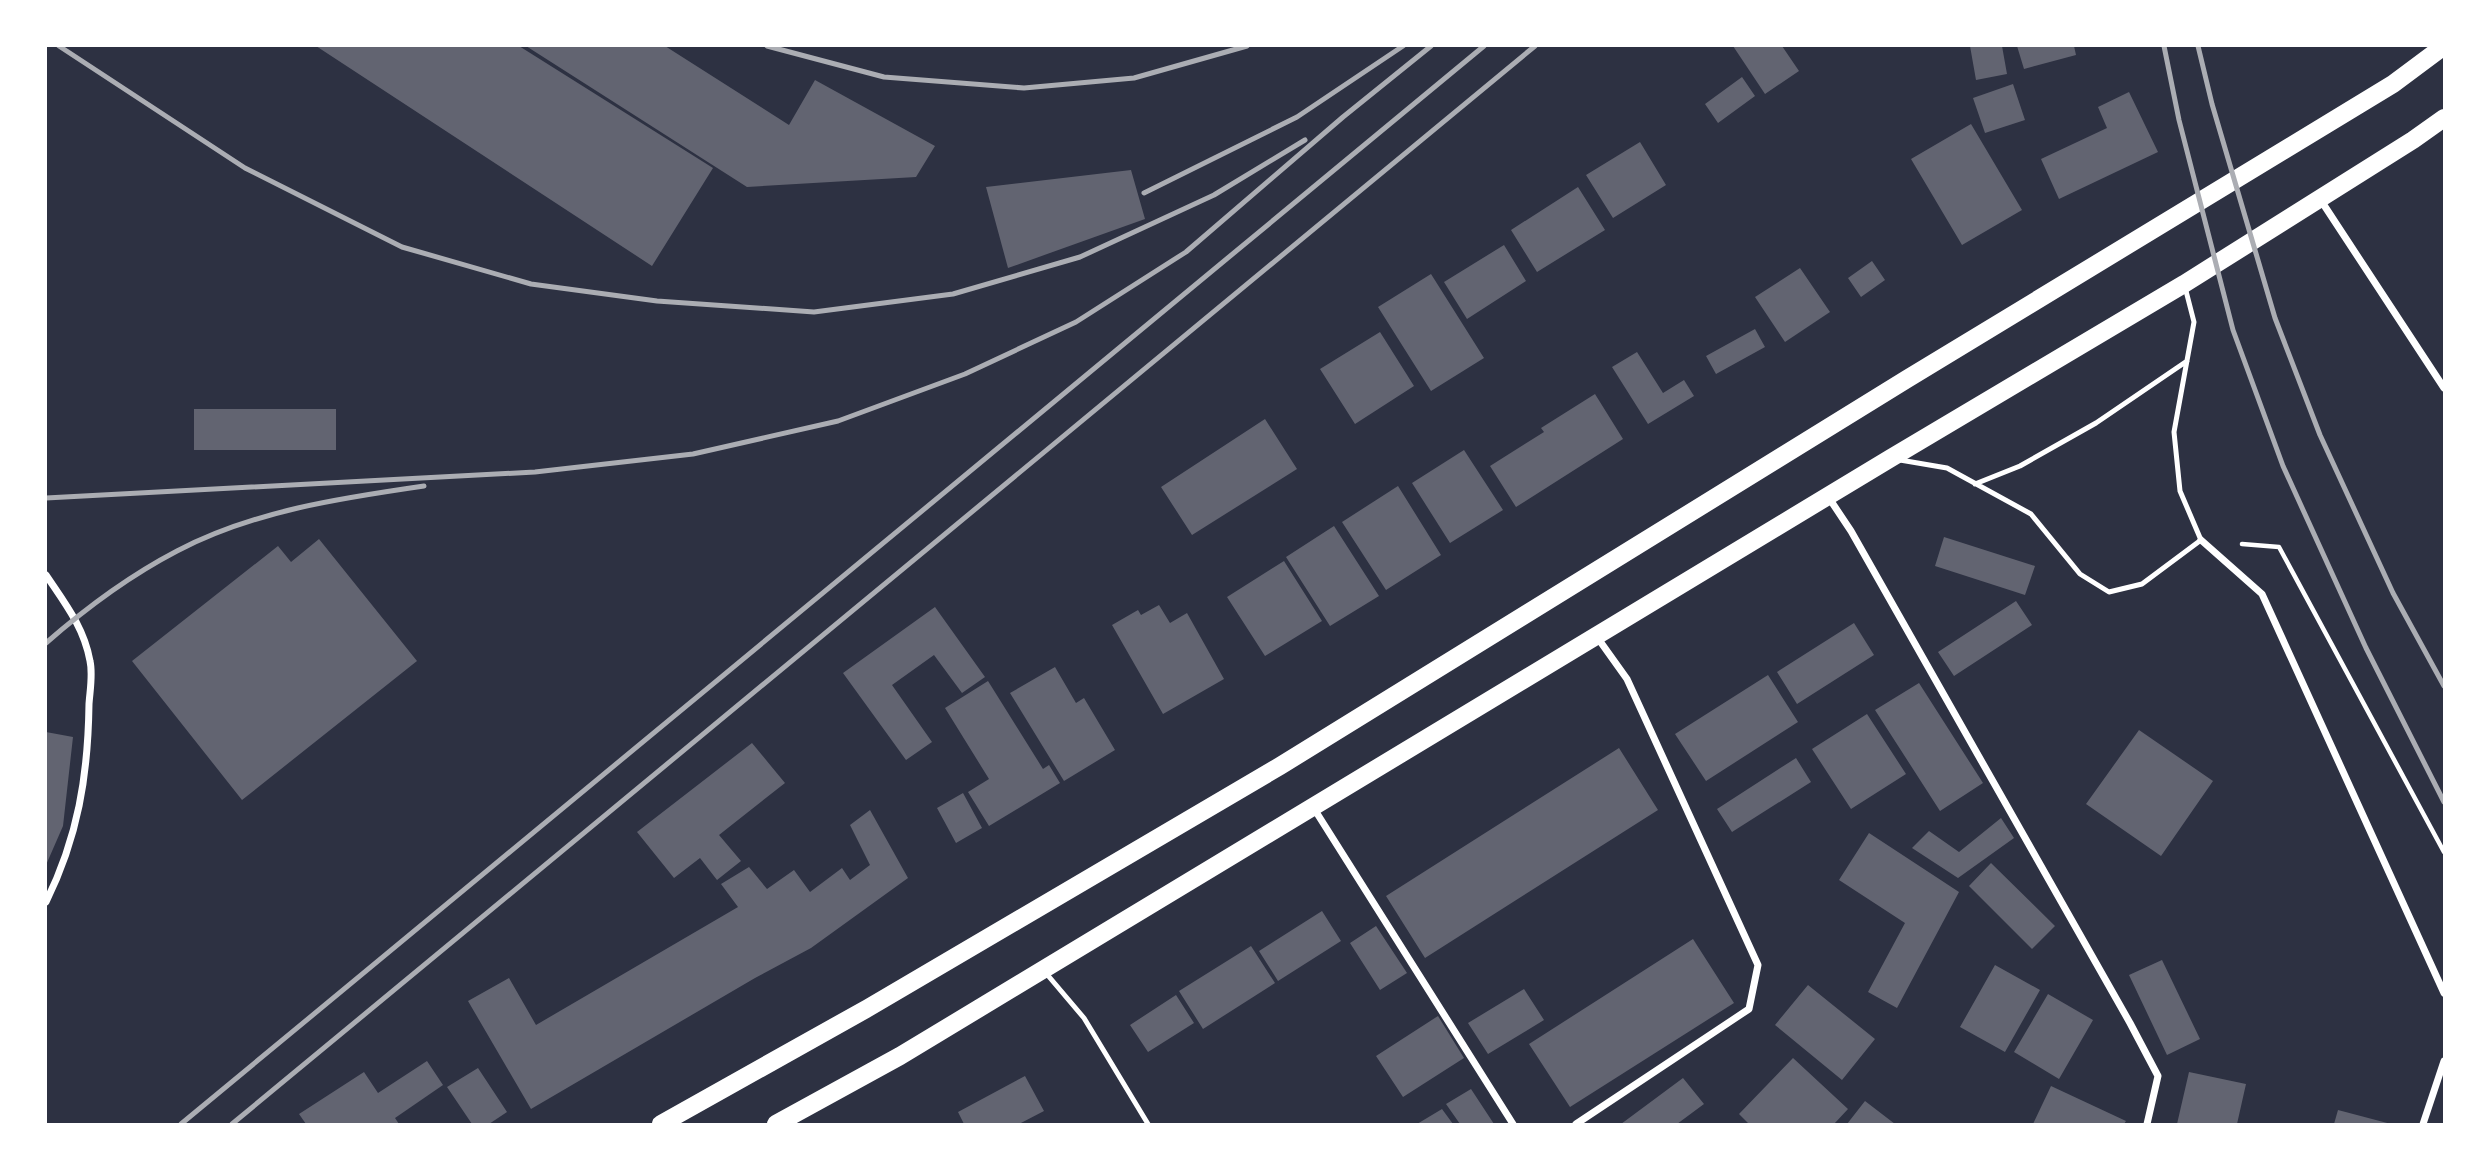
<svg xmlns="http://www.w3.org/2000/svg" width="2490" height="1170" font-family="'Nunito Sans',sans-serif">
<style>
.building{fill:#626471}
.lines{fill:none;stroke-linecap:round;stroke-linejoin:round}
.path{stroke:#fff;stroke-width:4.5}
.service{stroke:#fff;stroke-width:5}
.minor{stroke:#fff;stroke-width:7}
.primary{stroke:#fff;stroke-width:18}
.rail{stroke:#abadb3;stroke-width:5}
</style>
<rect width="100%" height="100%" fill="#2d3142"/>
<path class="building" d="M 316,46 L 519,46 L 713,168 L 652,266 Z
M 526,46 L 665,46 L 789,125 L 815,80 L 935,146 L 916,177 L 747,187 Z
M 1733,46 L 1782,46 L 1799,71 L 1765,94 Z
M 1970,46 L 2002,46 L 2007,74 L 1976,80 Z
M 2017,46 L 2074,46 L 2076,55 L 2024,69 Z
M 1742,77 L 1755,96 L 1718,123 L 1705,104 Z
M 2013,84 L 2025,120 L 1985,133 L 1973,98 Z
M 2129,92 L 2158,152 L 2059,199 L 2041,159 L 2107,128 L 2098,107 Z
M 1971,124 L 2022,210 L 1962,245 L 1911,159 Z
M 1640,142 L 1666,185 L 1613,218 L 1586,175 Z
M 1131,170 L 1145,219 L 1008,268 L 986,187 Z
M 1578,187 L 1605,230 L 1537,272 L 1511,230 Z
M 1504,245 L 1526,281 L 1467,319 L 1444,282 Z
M 1872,261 L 1885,280 L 1861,297 L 1848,278 Z
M 1800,268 L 1830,312 L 1785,342 L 1755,297 Z
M 1431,274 L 1484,358 L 1431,391 L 1378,307 Z
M 1755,329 L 1765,347 L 1716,374 L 1706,356 Z
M 1380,332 L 1414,386 L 1355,424 L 1320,369 Z
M 1637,352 L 1663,393 L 1684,380 L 1694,396 L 1648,424 L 1612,367 Z
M 1595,394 L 1623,439 L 1516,507 L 1490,466 L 1544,432 L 1541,428 Z
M 194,409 L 336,409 L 336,450 L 194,450 Z
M 1265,419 L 1297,469 L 1192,535 L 1161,487 Z
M 1464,450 L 1503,510 L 1450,543 L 1412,483 Z
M 1398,486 L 1441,555 L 1386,590 L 1342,522 Z
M 1334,526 L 1379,596 L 1330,626 L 1286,557 Z
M 1944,537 L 2035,566 L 2025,595 L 1935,566 Z
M 319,539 L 417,661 L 242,800 L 132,661 L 278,546 L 291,562 Z
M 1284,561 L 1322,621 L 1265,656 L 1227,597 Z
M 2016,601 L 2032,625 L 1954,676 L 1938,652 Z
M 1159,605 L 1170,623 L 1187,613 L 1224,679 L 1163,714 L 1112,625 L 1138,610 L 1141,615 Z
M 935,607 L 985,677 L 962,693 L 934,655 L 892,685 L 932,742 L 906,760 L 843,673 Z
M 1854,623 L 1874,655 L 1797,704 L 1777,672 Z
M 1055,667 L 1076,703 L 1084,698 L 1115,750 L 1064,781 L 1010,693 Z
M 1768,675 L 1798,722 L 1706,781 L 1675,734 Z
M 988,681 L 1043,769 L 1049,765 L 1060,783 L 989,826 L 968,792 L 989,779 L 945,708 Z
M 1919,683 L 1983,783 L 1940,811 L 1875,710 Z
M 1867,714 L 1906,774 L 1851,809 L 1812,749 Z
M 2139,730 L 2213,781 L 2161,856 L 2086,804 Z
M 46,732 L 73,737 L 63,826 L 46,865 Z
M 752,743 L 785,783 L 719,835 L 741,861 L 717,880 L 700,858 L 674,878 L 637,832 Z
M 1619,748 L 1658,810 L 1425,958 L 1386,896 Z
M 1796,758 L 1811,782 L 1732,832 L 1717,809 Z
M 963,793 L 982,828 L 956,843 L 937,808 Z
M 870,810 L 908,878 L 811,948 L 755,978 L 531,1109 L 468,1001 L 509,978 L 536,1025 L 738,907 L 721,884 L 749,867 L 767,889 L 794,870 L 810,892 L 842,868 L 850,880 L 870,865 L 850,825 Z
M 2001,818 L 2014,838 L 1958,878 L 1912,848 L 1929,831 L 1959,852 Z
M 1869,833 L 1959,892 L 1897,1008 L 1868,992 L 1905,923 L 1839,880 Z
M 1991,863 L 2055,926 L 2032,949 L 1969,886 Z
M 1322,911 L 1341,941 L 1278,981 L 1259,951 Z
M 1376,926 L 1407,973 L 1380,990 L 1350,943 Z
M 1693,939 L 1734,1003 L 1570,1107 L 1529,1044 Z
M 1251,946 L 1275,983 L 1203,1029 L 1179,991 Z
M 2162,960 L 2200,1039 L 2167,1055 L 2129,975 Z
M 1995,965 L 2040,990 L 2005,1052 L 1960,1027 Z
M 1808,985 L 1875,1039 L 1842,1080 L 1775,1025 Z
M 1524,989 L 1544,1020 L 1488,1054 L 1468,1023 Z
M 2048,994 L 2093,1020 L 2059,1079 L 2014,1052 Z
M 1176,995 L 1194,1023 L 1148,1052 L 1130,1025 Z
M 1438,1016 L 1464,1058 L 1403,1097 L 1376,1056 Z
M 1793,1058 L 1848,1109 L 1834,1124 L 1749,1124 L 1739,1114 Z
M 427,1061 L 443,1085 L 395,1118 L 399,1124 L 306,1124 L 299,1114 L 364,1072 L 378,1093 Z
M 478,1068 L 507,1112 L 489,1124 L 472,1124 L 447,1087 Z
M 2189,1072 L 2246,1084 L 2237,1124 L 2177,1124 Z
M 1025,1076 L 1044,1111 L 1019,1124 L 964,1124 L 958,1112 Z
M 1683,1078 L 1704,1104 L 1677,1124 L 1621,1124 Z
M 2051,1086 L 2126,1121 L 2124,1124 L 2033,1124 Z
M 1471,1089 L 1494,1124 L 1460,1124 L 1446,1104 Z
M 1865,1101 L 1895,1124 L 1847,1124 Z
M 1442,1109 L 1453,1124 L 1417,1124 Z
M 2338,1110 L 2391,1124 L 2334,1124 Z"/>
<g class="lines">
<path class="path" d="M 2242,544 L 2279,547 L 2444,852"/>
<path class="service" d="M 1900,460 L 1947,468 L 2031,514 L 2080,574 L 2109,592 L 2142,584 L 2201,540 L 2180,491 L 2174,432 L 2194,322 L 2185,287
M 1975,484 L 2020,466 L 2096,423 L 2187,361
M 1045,972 L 1084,1018 L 1148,1124"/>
<path class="minor" d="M 2320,199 L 2444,388
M 1829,498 L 1851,531 L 2130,1023 L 2158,1076 L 2147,1124
M 2201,540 L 2262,594 L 2444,993
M 46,575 C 64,602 84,627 90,661 C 93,674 90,690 89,704 C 88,776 78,837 46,902
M 1313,807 L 1513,1124
M 1576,1124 L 1749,1009 L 1758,965 L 1627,679 L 1597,637
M 2423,1124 L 2444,1061"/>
<path class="primary" d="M 661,1124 L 868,1008 L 1280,766 L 1907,379 L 2393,84 L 2444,46
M 776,1124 L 900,1056 L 1891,458 L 2184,284 L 2413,140 L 2444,118"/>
<path class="rail" d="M 59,46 L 245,168 L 402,247 L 531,284 L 657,301 L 814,312 L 953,294 L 1080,257 L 1214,195 L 1305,140
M 767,46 L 884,77 L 1024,88 L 1134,78 L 1247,46
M 2164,46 L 2179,120 L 2233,330 L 2283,466 L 2366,648 L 2444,802
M 2198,46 L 2212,104 L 2275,318 L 2320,435 L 2393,593 L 2444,686
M 1144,193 L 1297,117 L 1403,46
M 46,498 L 535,472 L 693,454 L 838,421 L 965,374 L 1076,322 L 1186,252 L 1343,117 L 1431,46
M 46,643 C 86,608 129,576 177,551 C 253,511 341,498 424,486
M 181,1124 L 1484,46
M 232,1124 L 1535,46"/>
</g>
<rect width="2490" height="1170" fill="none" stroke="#ffffff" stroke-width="94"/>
</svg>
